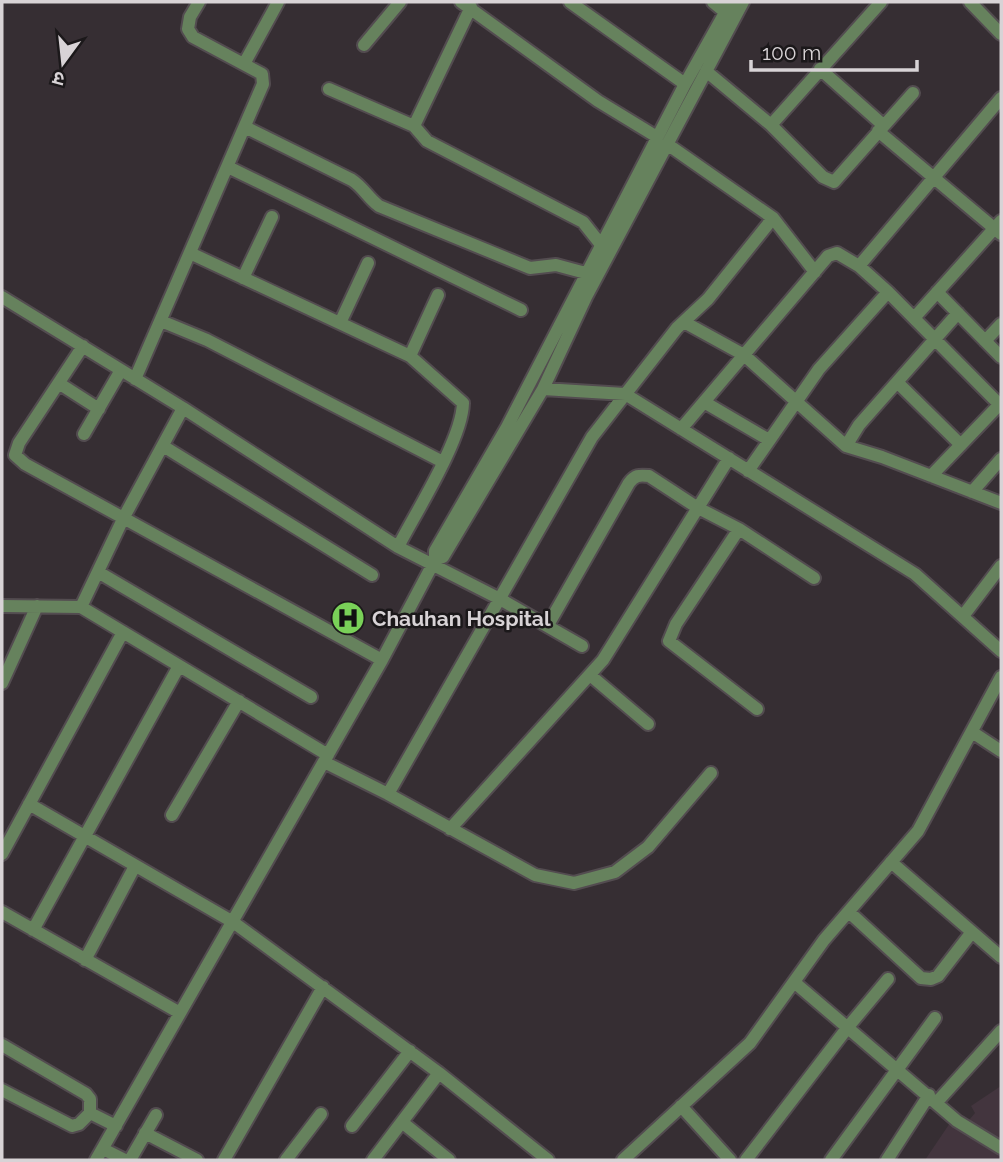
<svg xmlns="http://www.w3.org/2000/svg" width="1003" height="1162" font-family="Raleway,'Noto Sans Devanagari',sans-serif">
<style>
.built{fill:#43353e}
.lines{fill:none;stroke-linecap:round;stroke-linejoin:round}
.minor-casing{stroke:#534c50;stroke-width:16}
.minor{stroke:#66825d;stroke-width:12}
.labels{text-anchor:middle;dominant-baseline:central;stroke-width:5;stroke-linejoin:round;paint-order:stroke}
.poi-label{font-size:21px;font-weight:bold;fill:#d8d3d6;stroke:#1b181a;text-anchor:start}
</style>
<rect width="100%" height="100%" fill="#362e33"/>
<path class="built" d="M 1001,1086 L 1001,1160 L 925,1160 L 950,1123 L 960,1131 L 975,1113 L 971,1106 Z"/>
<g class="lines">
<defs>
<path id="minor" d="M 461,2 L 598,101 L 657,137
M 570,2 L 685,84
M 713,2 L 730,16
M 970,2 L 1001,34
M 471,7 L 414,126 L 427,141 L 583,222 L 602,246
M 364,45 L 400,2
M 244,64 L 278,2
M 820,69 L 883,125
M 706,71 L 771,125 L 823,177 L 834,182 L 913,93
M 329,89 L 414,126
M 771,125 L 881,2
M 245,127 L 352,180 C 363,187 368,198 379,206 L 530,268 L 556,265 L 593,275
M 878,131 L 1001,234
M 667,144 L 773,218 L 815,272
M 228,167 L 521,310
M 190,253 L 410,356 L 463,403 C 462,440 416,512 398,547
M 859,266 L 1001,98
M 243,278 L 272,217
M 937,292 L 1001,357
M 2,297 L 183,408 L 398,547 L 500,599 L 582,646
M 914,318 L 1001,221
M 161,321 L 207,340 L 443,462
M 684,322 L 744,355 L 846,446 L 882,457 L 1001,503
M 340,323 L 368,263
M 985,341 L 1001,324
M 83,346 L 19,443 L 15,455 L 25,464 L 382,660
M 410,356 L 438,295
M 135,379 L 263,84 L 262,74 L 193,37 L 188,29 L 190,17 L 199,2
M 897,382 L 961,445
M 60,384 L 99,409
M 543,389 L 625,394 L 915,574 L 1001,651
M 704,402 L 769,440
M 681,429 L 828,256 L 837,253 L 859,266 L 888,292 L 1001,406
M 84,434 L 121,370
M 163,446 L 372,575
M 846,446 L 859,425 L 958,313
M 748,471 L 819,369 L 888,292
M 931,476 L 1001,403
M 972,492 L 1001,459
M 739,529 L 676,624 L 669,641 L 757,709
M 435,560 L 443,557 L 543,389 L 586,297 L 743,2
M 98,572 L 311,697
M 2,606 L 81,607 L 328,755
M 81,607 L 124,517 L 183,408
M 963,616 L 1001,566
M 548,625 L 629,483 C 635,475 639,475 649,476 L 698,508 L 739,529 L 814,578
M 590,675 L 648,724
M 2,683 L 37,606
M 972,732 L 1001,751
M 324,762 L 388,794 L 535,875 L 574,883 L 615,872 L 648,847 L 711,773
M 388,794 L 592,437 L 677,328 L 708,299 L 773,218
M 29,804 L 233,922 L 439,1073 L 548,1160
M 172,815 L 239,701
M 450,829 L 603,660 L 729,458
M 2,854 L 123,632
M 891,862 L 1001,957
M 2,912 L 180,1013
M 849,912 L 921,978 L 931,979 L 938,976 L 972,932
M 33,930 L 179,666
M 85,960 L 135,866
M 794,982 L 957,1121 L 1001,1148
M 2,1045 L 86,1094 L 90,1099 L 90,1113
M 2,1090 L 72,1126 L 79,1124 L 90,1113 L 116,1126
M 937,1102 L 1001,1031
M 681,1106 L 730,1160
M 403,1123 L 449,1160
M 352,1126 L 410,1051
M 145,1133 L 197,1160
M 103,1149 L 125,1160
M 96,1160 L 382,660 L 435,560 L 435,551 L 507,427 L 685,84 L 731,2
M 130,1160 L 156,1115
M 224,1160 L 323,987
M 286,1160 L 321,1114
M 373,1160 L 439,1073
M 623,1160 L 750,1043 L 824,940 L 918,831 L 1001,677
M 746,1160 L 848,1027 L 888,979
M 831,1160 L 935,1018
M 887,1160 L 929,1095"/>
</defs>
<use href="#minor" class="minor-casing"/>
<use href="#minor" class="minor"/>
</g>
<defs>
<symbol id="hospital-disc" viewBox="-11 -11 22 22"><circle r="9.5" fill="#79d158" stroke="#1b181a"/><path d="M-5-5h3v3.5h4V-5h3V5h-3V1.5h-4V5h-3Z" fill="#111"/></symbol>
</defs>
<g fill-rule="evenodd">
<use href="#hospital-disc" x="329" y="599" width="38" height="38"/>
</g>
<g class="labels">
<g class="poi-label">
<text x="372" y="618">Chauhan Hospital</text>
</g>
</g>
<rect width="1003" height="1162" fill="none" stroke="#d8d3d6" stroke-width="7"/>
<g transform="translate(63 63) rotate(195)" stroke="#1b181a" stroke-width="5" paint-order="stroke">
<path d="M0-5L12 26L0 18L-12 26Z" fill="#d8d3d6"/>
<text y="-10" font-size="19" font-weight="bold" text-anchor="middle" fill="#d8d3d6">उ</text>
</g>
<path d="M751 60v10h166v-10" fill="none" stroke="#d8d3d6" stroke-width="3.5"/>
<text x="762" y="60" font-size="21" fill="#d8d3d6" stroke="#1b181a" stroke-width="5" paint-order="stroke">100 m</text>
</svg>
